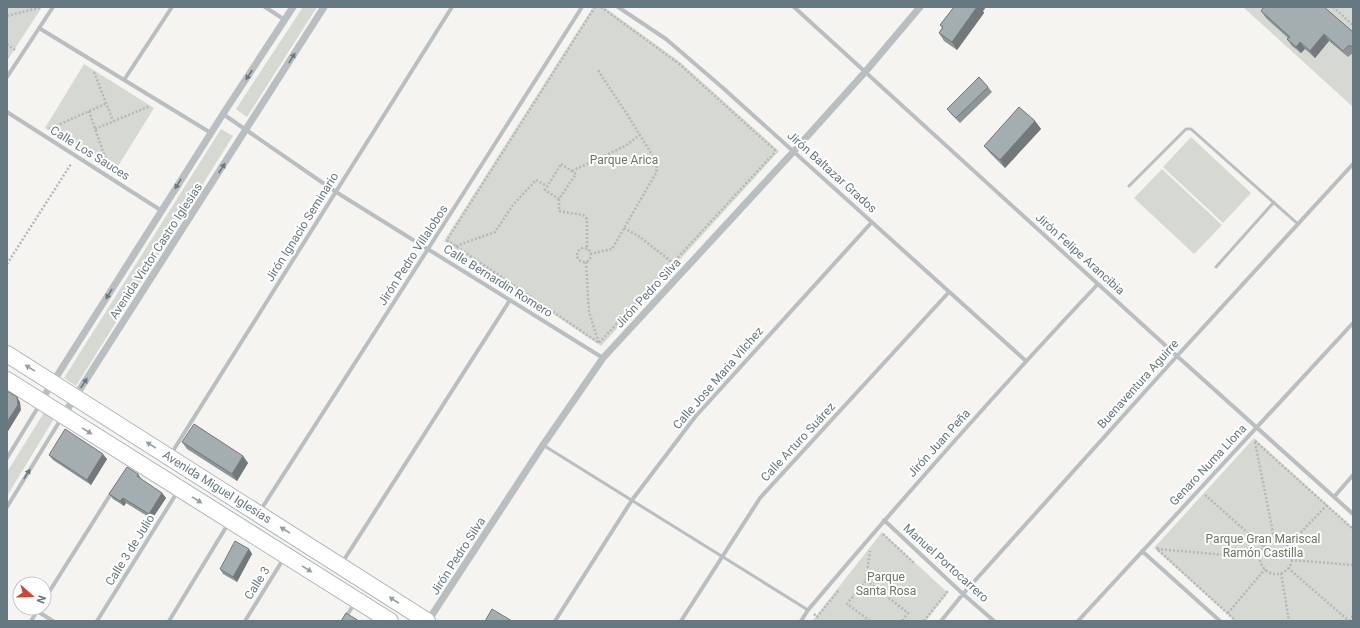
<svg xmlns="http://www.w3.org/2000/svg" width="1360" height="628" font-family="Roboto,sans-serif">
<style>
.green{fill:#d5d9d1}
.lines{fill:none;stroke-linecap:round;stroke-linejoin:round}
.secondary-casing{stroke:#aeb5b8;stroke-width:18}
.path{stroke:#b4b8ba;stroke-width:2.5;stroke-dasharray:2 2;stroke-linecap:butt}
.service{stroke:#b9bfc1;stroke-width:3}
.minor{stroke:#b9bfc1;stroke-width:4}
.tertiary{stroke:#b9bfc1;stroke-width:7}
.secondary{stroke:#fff;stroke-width:16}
.wall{fill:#8d9597}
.shaded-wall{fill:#73797b}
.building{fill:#a4adb0;stroke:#73797b}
.oneway{fill:#667880}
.oneway2{fill:#94a0a6}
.labels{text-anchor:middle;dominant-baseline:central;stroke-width:4;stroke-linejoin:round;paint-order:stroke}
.street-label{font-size:12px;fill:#667880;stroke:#fff}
.park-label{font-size:12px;fill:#6a7864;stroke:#fff}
</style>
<rect width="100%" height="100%" fill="#f5f4f1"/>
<path class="green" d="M 7,7 L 42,7 L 7,61 Z
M 303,7 L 317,7 L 247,117 L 236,109 Z
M 593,7 L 604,7 L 680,62 L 779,151 L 601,346 L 444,241 Z
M 1243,7 L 1353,7 L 1353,107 Z
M 84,64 L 154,108 L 115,171 L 45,128 Z
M 221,129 L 233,136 L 76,386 L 64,378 Z
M 1191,137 L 1251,193 L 1223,223 L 1163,167 Z
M 1162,169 L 1222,225 L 1194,254 L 1134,198 Z
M 45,411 L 55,417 L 7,496 L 7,472 Z
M 1254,438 L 1353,528 L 1353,619 L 1351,621 L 1235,621 L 1154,548 Z
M 882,532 L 948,593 L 926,621 L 812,621 Z"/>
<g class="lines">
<defs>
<path id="secondary" d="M 7,354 L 427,621
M 7,380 L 390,621"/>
</defs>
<use href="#secondary" class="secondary-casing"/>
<path class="path" d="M 595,7 L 447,240 L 599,343 L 776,151
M 601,7 L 678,63 L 776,151
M 1333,7 L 1353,25
M 7,16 L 42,7
M 7,44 L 15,50
M 94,72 L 113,121
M 89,111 L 108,166
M 49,129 L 105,104
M 95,129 L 150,106
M 561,164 L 576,174 L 559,199 L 545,190 Z
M 572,171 L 625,146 L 640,135
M 559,199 L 559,211 L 583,215 L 587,219 L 587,250
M 624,228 L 640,237 L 673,263
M 456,246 L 495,232 L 513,205 L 536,180 L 547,186
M577 255a7 7 0 1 1 14 0a7 7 0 1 1-14 0Z
M 590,254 L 612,249 L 656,173 L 657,168 L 656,161 L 625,111 L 597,69
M 586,262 L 589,312 L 599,343
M 7,264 L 71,164
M 1255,441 L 1353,529
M 1255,442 L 1275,543
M 1205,495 L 1265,548
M 883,534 L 914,563
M1260 558a16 16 0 1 1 32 0a16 16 0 1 1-32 0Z
M 1158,547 L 1157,549 L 1236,621
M 1287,547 L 1327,505
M 1157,549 L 1260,558
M 1291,560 L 1353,565
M 1288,568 L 1349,621
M 1281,573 L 1289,621
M 866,580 L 870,551
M 1228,613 L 1265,569
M 814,614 L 817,617 L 839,590
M 870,621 L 847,604 L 866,580 L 908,613 L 902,621
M 924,621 L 947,592 L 945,590
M 1349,621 L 1353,616"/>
<path class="service" d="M 1129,186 L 1186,129 L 1191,129 L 1298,224
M 1216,267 L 1274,202
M 543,445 L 808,610"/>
<path class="minor" d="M 265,7 L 285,20
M 618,7 L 666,39 L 723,88 L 1026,361
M 794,7 L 1177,356 L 1353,514
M 39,28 L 211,133
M 7,77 L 53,7
M 124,80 L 172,7
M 7,112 L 162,211
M 223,114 L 336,192 L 603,358
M 171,454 L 452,7
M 7,458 L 40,404
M 1334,497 L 1353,475
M 7,507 L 61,419
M 260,511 L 428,249 L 582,7
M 884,520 L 963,594 L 994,621
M 1142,551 L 1220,621
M 342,563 L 510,300
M 44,600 L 112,492
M 37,611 L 53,621
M 31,621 L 39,608
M 97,621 L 178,491
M 169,621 L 228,524
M 245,621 L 284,558
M 343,621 L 355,603
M 555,621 L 632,500 L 695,417 L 872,222
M 681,621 L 760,498 L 949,292
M 801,621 L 808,610 C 902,499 998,390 1098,284
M 941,621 L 963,594 L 1177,356 L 1353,164
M 1078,621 L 1353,323"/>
<path class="tertiary" d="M 41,401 L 223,114 L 293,7
M 63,416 L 324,7
M 428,621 L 543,445 L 603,358 L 794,151 L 866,71 L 920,7"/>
<use href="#secondary" class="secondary"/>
</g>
<path class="wall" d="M 954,7 L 986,7 L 983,11 L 984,13 L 957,50 L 944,41 L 939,33 L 942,28 L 940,25 Z
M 1264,7 L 1324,7 L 1353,32 L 1353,53 L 1348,57 L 1329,41 L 1315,58 L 1305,49 L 1301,53 L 1292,46 L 1287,39 L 1288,38 L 1266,18 L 1261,11 Z
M 988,87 L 992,92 L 960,123 L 951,114 L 947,109 Z
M 1035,121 L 1041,129 L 1005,168 L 990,153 L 984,146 Z
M 182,442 L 243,456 L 248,463 L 237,481 L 187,449 Z
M 49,455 L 107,459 L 91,485 L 53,460 Z
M 142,480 L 162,493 L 166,498 L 152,519 L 126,503 L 124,506 L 113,499 L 109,494 Z
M 249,549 L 252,554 L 237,582 L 223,574 L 220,569 Z"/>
<path class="shaded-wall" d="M 977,7 L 986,7 L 983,11 L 984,13 L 957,50 L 952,42 Z
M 1324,34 L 1329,41 L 1315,58 L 1310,51 Z
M 1300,42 L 1305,49 L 1301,53 L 1296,47 Z
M 1035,121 L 1041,129 L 1005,168 L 1000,160 Z
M 17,397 L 20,402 L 21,410 L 7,433 L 7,422 Z
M 103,454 L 107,459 L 91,485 L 87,480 Z
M 243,456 L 248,463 L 237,481 L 232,474 Z
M 138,474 L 142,480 L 137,476 Z
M 162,493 L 166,498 L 152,519 L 149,514 Z
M 123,498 L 126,503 L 124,506 L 120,501 Z
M 249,549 L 252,554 L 237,582 L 233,577 Z"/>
<path class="building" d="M 954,7 L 977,7 L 952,42 L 939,33 L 943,27 L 940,25 Z
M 1264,7 L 1324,7 L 1353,32 L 1353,46 L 1348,46 L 1343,51 L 1324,34 L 1310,51 L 1300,42 L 1296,47 L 1287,39 L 1290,37 L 1261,11 Z
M 979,77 L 988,87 L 956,118 L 947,109 Z
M 1019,107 L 1035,121 L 1000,160 L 984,146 Z
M 7,391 L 17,397 L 18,405 L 7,422 Z
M 194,424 L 243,456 L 232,474 L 182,442 Z
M 65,429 L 103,454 L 87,480 L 49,455 Z
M 127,467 L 138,474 L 137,476 L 162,493 L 149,514 L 123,498 L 120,501 L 109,494 Z
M 235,541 L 249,549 L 233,577 L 220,569 Z
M 492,609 L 512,621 L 485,621 Z
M 346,613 L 359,621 L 341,621 Z"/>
<defs><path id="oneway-solid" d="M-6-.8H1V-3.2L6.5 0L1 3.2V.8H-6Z"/></defs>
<g class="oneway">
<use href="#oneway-solid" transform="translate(292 58) rotate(-58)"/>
<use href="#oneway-solid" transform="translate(249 75) rotate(123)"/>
<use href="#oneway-solid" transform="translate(222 168) rotate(-57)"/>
<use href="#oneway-solid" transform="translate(178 184) rotate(122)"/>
<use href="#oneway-solid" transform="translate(109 294) rotate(122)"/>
<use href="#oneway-solid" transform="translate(84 383) rotate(-57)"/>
<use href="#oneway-solid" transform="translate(27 474) rotate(-58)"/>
</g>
<g class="oneway2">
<use href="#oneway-solid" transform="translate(30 368) rotate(-148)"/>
<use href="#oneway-solid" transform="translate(87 431) rotate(32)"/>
<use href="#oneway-solid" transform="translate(151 445) rotate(-148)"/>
<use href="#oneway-solid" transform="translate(197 500) rotate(32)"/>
<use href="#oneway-solid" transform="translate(285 530) rotate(-148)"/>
<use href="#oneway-solid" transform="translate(307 569) rotate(32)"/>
<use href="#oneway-solid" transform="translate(394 600) rotate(-147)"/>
</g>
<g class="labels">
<g class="street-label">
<text transform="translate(90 153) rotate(32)">Calle Los Sauces</text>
<text transform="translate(832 172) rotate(42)">Jirón Baltazar Grados</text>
<text transform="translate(302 227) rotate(-58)">Jirón Ignacio Seminario</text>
<text transform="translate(156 251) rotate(-57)">Avenida Victor Castro Iglesias</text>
<text transform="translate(1080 254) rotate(42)">Jirón Felipe Arancibia</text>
<text transform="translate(413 255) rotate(-57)">Jirón Pedro Villalobos</text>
<text transform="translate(498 281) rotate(32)">Calle Bernardin Romero</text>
<text transform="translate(648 293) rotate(-47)">Jirón Pedro Silva</text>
<text transform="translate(718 378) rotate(-49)">Calle Jose Maria Vilchez</text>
<text transform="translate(1138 384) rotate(-48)">Buenaventura Aguirre</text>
<text transform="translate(798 442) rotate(-47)">Calle Arturo Suárez</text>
<text transform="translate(939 443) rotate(-48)">Jirón Juan Peña</text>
<text transform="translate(1208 465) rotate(-47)">Genaro Numa Llona</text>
<text transform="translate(217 487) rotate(32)">Avenida Miguel Iglesias</text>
<text transform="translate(130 550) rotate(-58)">Calle 3 de Julio</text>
<text transform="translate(458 556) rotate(-57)">Jirón Pedro Silva</text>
<text transform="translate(946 563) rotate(42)">Manuel Portocarrero</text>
<text transform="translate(257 583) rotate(-58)">Calle 3</text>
</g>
<g class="park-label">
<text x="624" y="160">Parque Arica</text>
<text x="1263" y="539">Parque Gran Mariscal<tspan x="1263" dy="14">Ramón Castilla</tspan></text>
<text x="886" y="577">Parque<tspan x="886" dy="14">Santa Rosa</tspan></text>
</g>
</g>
<rect width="1360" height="628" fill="none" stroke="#667880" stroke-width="16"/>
<g transform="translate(32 596) rotate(110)"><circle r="19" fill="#ffffff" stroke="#c2c9cc"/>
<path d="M0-3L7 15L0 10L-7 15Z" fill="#d54230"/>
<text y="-6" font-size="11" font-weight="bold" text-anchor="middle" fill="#667880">N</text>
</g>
</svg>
